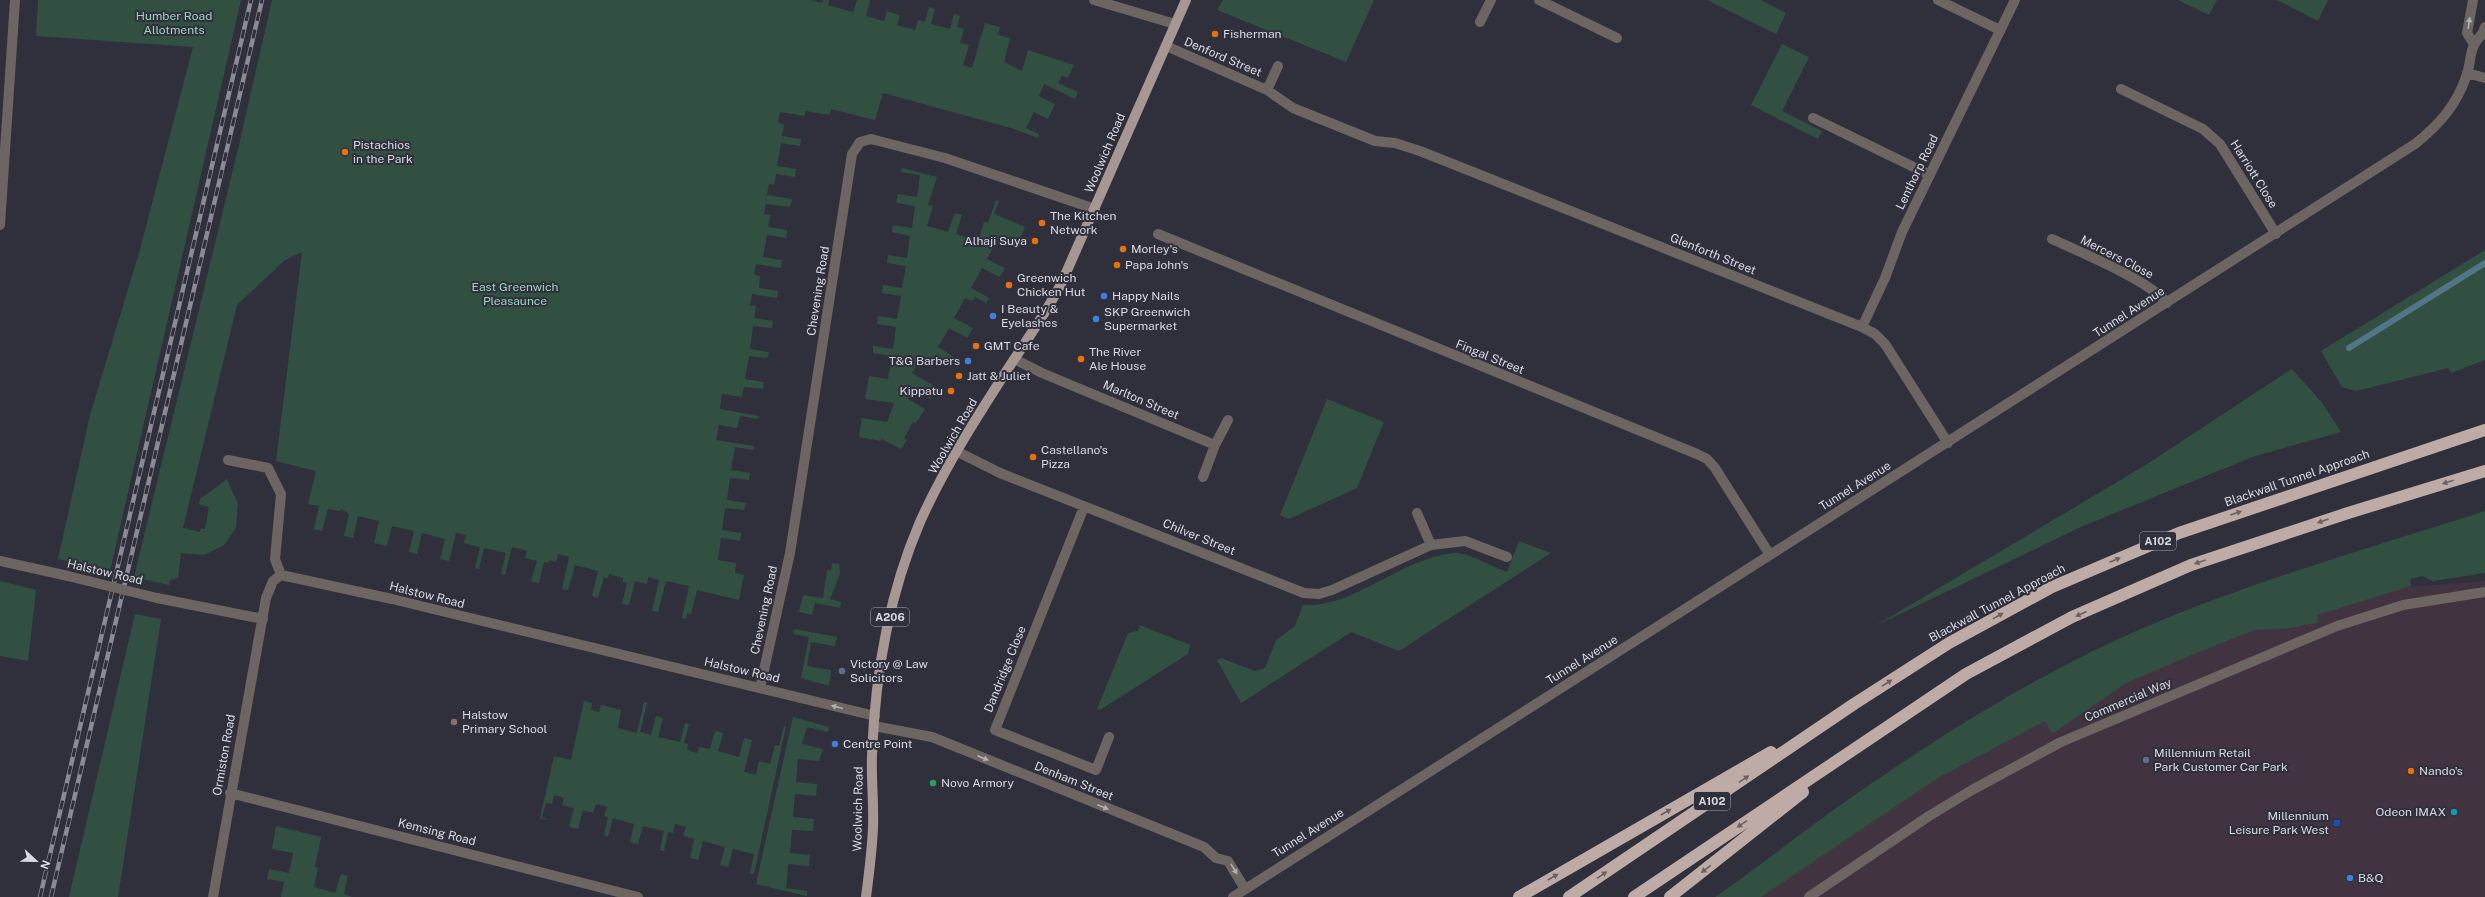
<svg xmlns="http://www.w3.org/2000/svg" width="2485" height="897" font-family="'Public Sans',sans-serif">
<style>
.commercial{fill:#423341}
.green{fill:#315042}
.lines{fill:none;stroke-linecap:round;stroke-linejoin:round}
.stream{stroke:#537687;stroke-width:6}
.minor{stroke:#6d6562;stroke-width:10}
.major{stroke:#a79792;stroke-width:10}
.highway{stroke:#beaba5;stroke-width:12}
.rail-casing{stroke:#8b8b96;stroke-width:4.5}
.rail{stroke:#30303d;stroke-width:3;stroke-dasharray:9;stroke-linecap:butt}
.minor-bridge{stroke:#6d6562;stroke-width:10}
.oneway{fill:#b3b0b5}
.oneway2{fill:#696167}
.food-dot{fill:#e8710a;stroke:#30303d;stroke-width:1.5}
.shop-dot{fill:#3f7fe0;stroke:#30303d;stroke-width:1.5}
.service-dot{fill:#5c6f8a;stroke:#30303d;stroke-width:1.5}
.education-dot{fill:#8d6e63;stroke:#30303d;stroke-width:1.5}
.leisure-dot{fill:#2e9e5b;stroke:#30303d;stroke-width:1.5}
.culture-dot{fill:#0f9aa8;stroke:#30303d;stroke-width:1.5}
.transit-dot{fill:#1a4fb4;stroke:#30303d;stroke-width:1.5}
.labels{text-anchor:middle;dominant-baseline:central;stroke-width:4;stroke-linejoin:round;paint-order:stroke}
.shield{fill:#30303d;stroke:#a6a6b0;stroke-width:1}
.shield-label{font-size:11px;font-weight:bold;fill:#d9d9e2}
.park-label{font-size:12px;fill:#96d6b8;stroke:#30303d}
.poi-label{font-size:12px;fill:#d9d9e2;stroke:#30303d;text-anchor:start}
.street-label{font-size:12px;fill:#d9d9e2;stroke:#30303d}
</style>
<rect width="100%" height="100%" fill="#30303d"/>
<path class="commercial" d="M 2485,581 L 2485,897 L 1752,897 L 1990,738 L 2163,645 L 2395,588 Z"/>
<path class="green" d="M 38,0 L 241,0 L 110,571 L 58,559 L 90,415 L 139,253 L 193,47 L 36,36 Z
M 272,0 L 810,0 L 822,3 L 823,0 L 829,0 L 828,5 L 853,12 L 857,0 L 870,0 L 866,16 L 884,21 L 887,11 L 900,15 L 897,25 L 915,30 L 918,20 L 925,22 L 929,7 L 935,9 L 931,24 L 950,29 L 954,14 L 960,16 L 957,27 L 964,29 L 960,43 L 969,45 L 963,65 L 972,68 L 985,23 L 1000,27 L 998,35 L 1010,38 L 1004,62 L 1022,71 L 1028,50 L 1074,65 L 1068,78 L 1062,76 L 1058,83 L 1078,92 L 1075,99 L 1044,84 L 1039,96 L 1055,104 L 1048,119 L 1034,112 L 1026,128 L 1039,134 L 1038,138 L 1011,128 L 883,93 L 875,120 L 831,109 L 830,115 L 805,111 L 805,116 L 780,112 L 778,123 L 784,124 L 782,136 L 801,139 L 800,146 L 781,143 L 777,166 L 796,169 L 795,177 L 776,174 L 774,185 L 769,184 L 767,195 L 792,199 L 790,207 L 766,204 L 764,214 L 770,215 L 768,227 L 787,230 L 786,238 L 767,235 L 763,257 L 782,260 L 781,268 L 756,264 L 754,274 L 760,276 L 759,288 L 778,291 L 777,298 L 752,294 L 750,305 L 756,306 L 754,318 L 773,321 L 772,328 L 753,326 L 750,349 L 769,352 L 767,358 L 749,356 L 745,379 L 764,382 L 763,389 L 744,387 L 742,397 L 722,394 L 720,409 L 759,416 L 758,419 L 740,416 L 737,428 L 719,425 L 716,440 L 754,446 L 754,450 L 735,447 L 731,470 L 750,473 L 749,480 L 730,478 L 727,500 L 746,503 L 744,510 L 725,508 L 722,530 L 741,533 L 740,541 L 721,538 L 718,560 L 736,563 L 735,573 L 744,575 L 739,600 L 697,590 L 691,614 L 687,613 L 686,619 L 682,618 L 689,586 L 666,581 L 658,612 L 652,611 L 659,580 L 648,577 L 647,584 L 635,581 L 629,605 L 622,604 L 627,583 L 623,582 L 623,578 L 609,574 L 608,578 L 604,577 L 598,598 L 592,596 L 598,571 L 575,565 L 568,590 L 562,589 L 569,557 L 558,554 L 556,562 L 549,560 L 548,563 L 544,562 L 539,583 L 531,581 L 537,561 L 525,558 L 527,551 L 512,547 L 505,575 L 501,574 L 506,553 L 484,548 L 479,569 L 475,568 L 480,547 L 464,543 L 466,535 L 456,533 L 449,561 L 440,559 L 445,539 L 422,533 L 417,554 L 409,552 L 414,531 L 392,526 L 387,546 L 374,543 L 379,521 L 358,516 L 353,538 L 344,536 L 349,514 L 341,509 L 340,511 L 328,509 L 322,531 L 314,529 L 319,506 L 308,504 L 316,471 L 276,461 L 302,252 L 285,260 L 237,305 L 183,528 L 200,532 L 201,529 L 205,529 L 209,507 L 199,504 L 200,499 L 227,479 L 238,504 L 236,528 L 224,545 L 204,555 L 181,553 L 178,578 L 170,580 L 169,585 L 134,577 L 239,145 Z
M 1223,0 L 1374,0 L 1346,62 L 1217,10 Z
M 1707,0 L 1761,0 L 1786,13 L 1776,34 Z
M 2178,0 L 2217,0 L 2209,15 Z
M 2277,0 L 2328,0 L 2318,21 Z
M 1782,44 L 1809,57 L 1782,111 L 1822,131 L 1818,139 L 1751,105 Z
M 902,168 L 937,177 L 928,205 L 933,206 L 927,226 L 948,232 L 955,213 L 962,215 L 956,234 L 978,241 L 984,222 L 988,223 L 996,200 L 999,201 L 994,214 L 1025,227 L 1016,247 L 998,238 L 987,259 L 1005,268 L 1000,277 L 982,268 L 971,288 L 989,298 L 986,303 L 975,297 L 972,301 L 965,298 L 954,318 L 973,328 L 967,338 L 949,328 L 938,347 L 955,358 L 950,367 L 932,357 L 926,367 L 918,363 L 912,373 L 938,388 L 931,399 L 914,389 L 908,399 L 925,409 L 916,423 L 913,422 L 904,438 L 907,440 L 901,449 L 882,439 L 881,441 L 859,437 L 862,418 L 887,422 L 894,403 L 865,399 L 869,376 L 888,379 L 892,356 L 873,353 L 873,346 L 893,349 L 896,327 L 877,324 L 878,316 L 897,319 L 901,296 L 882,293 L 883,285 L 902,288 L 906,266 L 887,263 L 888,255 L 907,258 L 910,236 L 892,232 L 893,225 L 912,228 L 915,206 L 896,203 L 898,194 L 917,197 L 920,175 L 901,172 Z
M 2485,250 L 2485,360 L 2451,373 L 2448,368 L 2356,391 L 2342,387 L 2321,351 Z
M 2292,369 L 2323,404 L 2341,432 L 2255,456 L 2083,526 L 1875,626 L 2144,466 Z
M 1327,399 L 1384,422 L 1357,488 L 1289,519 L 1280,515 Z
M 2485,511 L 2485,573 L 2433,581 L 2422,576 L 2410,579 L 2411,586 L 2317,615 L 2319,622 L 2291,628 L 2254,630 L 2194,654 L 2126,683 L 2052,734 L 2045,721 L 1938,778 L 1761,897 L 1715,897 C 1763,864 1808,827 1856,794 C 1921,749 1989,705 2060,668 C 2193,597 2342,557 2485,511 Z
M 1519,541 L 1551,553 L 1399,651 L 1351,632 L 1241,703 L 1217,660 L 1221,658 L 1255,671 L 1265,668 L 1276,640 L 1295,626 L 1303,605 C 1353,609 1404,556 1455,553 C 1469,553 1493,567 1507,572 Z
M 832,563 L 839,564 L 840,574 L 830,599 L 841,602 L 840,608 L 815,603 L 812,615 L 799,612 L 803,595 L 823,598 L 827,570 L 831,571 Z
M 0,581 L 36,590 L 28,661 L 0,656 Z
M 135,614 L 161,619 L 118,897 L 69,897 Z
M 1140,625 L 1190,645 L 1188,654 L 1100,710 L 1097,709 L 1128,633 L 1138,631 Z
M 794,629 L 837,637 L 835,646 L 811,642 L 807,666 L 831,670 L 829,686 L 801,678 L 809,637 L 793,634 Z
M 584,701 L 592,703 L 591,710 L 599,712 L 601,705 L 621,710 L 618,728 L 637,733 L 644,702 L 647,703 L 640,732 L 651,735 L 656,716 L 663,718 L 658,737 L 680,742 L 685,723 L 689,724 L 684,743 L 688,744 L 687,750 L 697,753 L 699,747 L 710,749 L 715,731 L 723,733 L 718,751 L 739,757 L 744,738 L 752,740 L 744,772 L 756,775 L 759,761 L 770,764 L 775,745 L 779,746 L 784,726 L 786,726 L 754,874 L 750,873 L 754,854 L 733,849 L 728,867 L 720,865 L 725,847 L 703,841 L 698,860 L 690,858 L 694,839 L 683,836 L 686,827 L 675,824 L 673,833 L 668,832 L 664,851 L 660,850 L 664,831 L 643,826 L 638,844 L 630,842 L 634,824 L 613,818 L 608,837 L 604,835 L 608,817 L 604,816 L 607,807 L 596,804 L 593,813 L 583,810 L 578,829 L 569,827 L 574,808 L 562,805 L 564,798 L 554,795 L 552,804 L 546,803 L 542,817 L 549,820 L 540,818 L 554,756 L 571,760 Z
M 793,717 L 829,727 L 828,732 L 807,727 L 802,744 L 823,749 L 819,761 L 798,759 L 796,782 L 817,784 L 816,796 L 795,794 L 793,817 L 814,819 L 813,831 L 792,830 L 790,853 L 810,855 L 809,866 L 788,864 L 786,888 L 807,891 L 807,896 L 756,884 Z
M 276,826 L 321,837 L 315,867 L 318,868 L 314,887 L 335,893 L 341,874 L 348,876 L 344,894 L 352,897 L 281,897 L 284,882 L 267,879 L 269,869 L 289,873 L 293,853 L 272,849 Z"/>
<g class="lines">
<path class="stream" d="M 2349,348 L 2485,263"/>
<path class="minor" d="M 1094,0 L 1175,24
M 1539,0 L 1617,38
M 1938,0 L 2000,30
M 2473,0 L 2467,33 L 2474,44
M 1480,22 L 1491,0
M 1166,46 L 1267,90 L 1293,108 L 1375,141 L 1395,143 L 1420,151 L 1862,327 L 1875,334 L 1885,344 L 1948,443
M 2467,73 L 2485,78
M 2121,89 L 2203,129 L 2220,144 L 2276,234
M 1267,90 L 1278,66
M 1813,118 L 1930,175
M 0,225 L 15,0
M 1158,234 L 1697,454 L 1707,459 L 1715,468 L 1770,555
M 2052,239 C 2080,252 2150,281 2167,303
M 1862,327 L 1885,278 L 1902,232 L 2015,0
M 1014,359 L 1042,373 L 1215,445
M 958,452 L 1000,473 L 1304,593 L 1319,594 L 1332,590 L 1431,545 L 1465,541 L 1507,557
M 228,460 L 268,468 L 281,494 L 275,559 L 281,575
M 1203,477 L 1215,445 L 1228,420
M 1084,507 L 995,730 L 1096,770 L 1109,737
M 1417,513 L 1431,545
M 0,561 L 68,576
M 157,598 L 263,619
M 760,688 L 790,553 L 852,154 L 860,142 L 871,139 L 945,158 L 1095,209
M 874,726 L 932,737 L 1204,847 L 1216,858 L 1228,861 L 1245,889
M 230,793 L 638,897
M 213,897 L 266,598 L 273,581 L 281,575 L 392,599 L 875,716
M 1233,897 L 2415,144 C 2439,125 2457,105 2467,74 C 2470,65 2470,53 2474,45 C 2478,37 2483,36 2485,27
M 1809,897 L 1929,816 L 1972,790 L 2061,742 L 2337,626 L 2403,605 L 2485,592"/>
<path class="major" d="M 866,897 C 869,874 872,851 873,828 C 874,803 871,779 872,755 C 875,676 889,594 920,522 C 945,466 980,412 1013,361 C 1030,335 1048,310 1062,282 L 1186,0"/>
<path class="highway" d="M 1519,897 L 1771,752
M 1569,897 L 1854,704 L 1949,643 L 2052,587 L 2179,533 L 2485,430
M 1634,897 L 1966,674 L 2072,617 L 2191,565 L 2348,513 L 2485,471
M 1670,897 L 1803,792"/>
<defs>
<path id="rail" d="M 40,897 L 251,0
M 51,897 L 262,0"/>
</defs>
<use href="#rail" class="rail-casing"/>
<use href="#rail" class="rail"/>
<path class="minor-bridge" d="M 68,576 L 157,598"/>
</g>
<defs><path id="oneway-solid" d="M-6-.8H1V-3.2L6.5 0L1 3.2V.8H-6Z"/></defs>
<g class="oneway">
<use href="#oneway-solid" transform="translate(2469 23) rotate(-81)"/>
<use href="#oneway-solid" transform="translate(837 707) rotate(-166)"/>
<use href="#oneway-solid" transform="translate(983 758) rotate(23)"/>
<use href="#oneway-solid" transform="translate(1103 807) rotate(22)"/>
<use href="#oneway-solid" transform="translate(1234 869) rotate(58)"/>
</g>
<g class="oneway2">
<use href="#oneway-solid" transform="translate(2448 482) rotate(163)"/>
<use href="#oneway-solid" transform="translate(2236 513) rotate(-19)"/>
<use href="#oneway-solid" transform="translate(2323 521) rotate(161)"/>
<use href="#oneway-solid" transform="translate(2115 560) rotate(-23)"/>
<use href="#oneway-solid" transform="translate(2200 562) rotate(161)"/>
<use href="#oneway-solid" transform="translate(2081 614) rotate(156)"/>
<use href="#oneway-solid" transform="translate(1998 616) rotate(-29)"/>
<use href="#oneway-solid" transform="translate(1887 683) rotate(-33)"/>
<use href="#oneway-solid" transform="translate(1744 779) rotate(-34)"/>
<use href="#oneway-solid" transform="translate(1666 812) rotate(-30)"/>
<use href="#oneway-solid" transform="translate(1742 824) rotate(146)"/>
<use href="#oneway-solid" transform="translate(1706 869) rotate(142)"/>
<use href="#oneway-solid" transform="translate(1602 875) rotate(-34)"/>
<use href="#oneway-solid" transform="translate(1553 877) rotate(-30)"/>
</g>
<g class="food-dot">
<circle cx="1215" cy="34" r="4"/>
<circle cx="345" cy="152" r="4"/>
<circle cx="1042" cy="223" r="4"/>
<circle cx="1035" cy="241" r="4"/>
<circle cx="1123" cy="249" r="4"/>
<circle cx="1117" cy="265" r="4"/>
<circle cx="1009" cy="285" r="4"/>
<circle cx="976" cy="346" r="4"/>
<circle cx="1081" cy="359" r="4"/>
<circle cx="959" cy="376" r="4"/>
<circle cx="951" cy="391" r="4"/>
<circle cx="1033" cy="457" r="4"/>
<circle cx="2411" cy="771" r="4"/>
</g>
<g class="shop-dot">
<circle cx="1104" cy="296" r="4"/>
<circle cx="993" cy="316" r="4"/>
<circle cx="1096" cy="319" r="4"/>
<circle cx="968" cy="361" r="4"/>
<circle cx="835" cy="744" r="4"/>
<circle cx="2350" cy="878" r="4"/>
</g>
<g class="service-dot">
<circle cx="842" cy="671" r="4"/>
<circle cx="2146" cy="760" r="4"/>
</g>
<circle class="education-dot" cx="454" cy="722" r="4"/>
<circle class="leisure-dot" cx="933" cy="783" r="4"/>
<circle class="culture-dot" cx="2454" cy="812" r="4"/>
<rect class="transit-dot" x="2333" y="819" width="8" height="8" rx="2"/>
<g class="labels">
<g class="shield">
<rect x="2140" y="532" width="36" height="18" rx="3"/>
<rect x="871" y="608" width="38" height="18" rx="3"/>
<rect x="1694" y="792" width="36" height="18" rx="3"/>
</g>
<g class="shield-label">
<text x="2158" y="541">A102</text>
<text x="890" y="617">A206</text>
<text x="1712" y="801">A102</text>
</g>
<g class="park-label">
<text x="174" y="16">Humber Road<tspan x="174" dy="14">Allotments</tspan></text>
<text x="515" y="287">East Greenwich<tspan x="515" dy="14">Pleasaunce</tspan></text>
</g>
<g class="poi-label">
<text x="1223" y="34">Fisherman</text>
<text x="353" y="145">Pistachios<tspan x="353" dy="14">in the Park</tspan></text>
<text x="1050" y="216">The Kitchen<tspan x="1050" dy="14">Network</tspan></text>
<text x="1027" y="241" text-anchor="end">Alhaji Suya</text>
<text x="1131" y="249">Morley's</text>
<text x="1125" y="265">Papa John's</text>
<text x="1017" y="278">Greenwich<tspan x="1017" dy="14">Chicken Hut</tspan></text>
<text x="1112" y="296">Happy Nails</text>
<text x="1001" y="309">I Beauty &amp;<tspan x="1001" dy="14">Eyelashes</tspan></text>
<text x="1104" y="312">SKP Greenwich<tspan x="1104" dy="14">Supermarket</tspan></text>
<text x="984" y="346">GMT Cafe</text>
<text x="1089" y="352">The River<tspan x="1089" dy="14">Ale House</tspan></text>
<text x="960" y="361" text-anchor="end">T&amp;G Barbers</text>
<text x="967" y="376">Jatt &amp; Juliet</text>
<text x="943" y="391" text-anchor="end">Kippatu</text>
<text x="1041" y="450">Castellano's<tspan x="1041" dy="14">Pizza</tspan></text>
<text x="850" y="664">Victory @ Law<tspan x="850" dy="14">Solicitors</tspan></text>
<text x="462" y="715">Halstow<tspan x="462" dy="14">Primary School</tspan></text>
<text x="843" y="744">Centre Point</text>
<text x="2154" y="753">Millennium Retail<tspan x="2154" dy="14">Park Customer Car Park</tspan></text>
<text x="2419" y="771">Nando's</text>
<text x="941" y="783">Novo Armory</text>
<text x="2446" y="812" text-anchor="end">Odeon IMAX</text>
<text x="2329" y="816" text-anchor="end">Millennium<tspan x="2329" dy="14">Leisure Park West</tspan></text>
<text x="2358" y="878">B&amp;Q</text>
</g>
<g class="street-label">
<text transform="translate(1223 57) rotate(23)">Denford Street</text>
<text transform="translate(1105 153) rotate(-67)">Woolwich Road</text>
<text transform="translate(1917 172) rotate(-64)">Lenthorp Road</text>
<text transform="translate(2254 174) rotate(58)">Harriott Close</text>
<text transform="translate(1713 254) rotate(22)">Glenforth Street</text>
<text transform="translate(2117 257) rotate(27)">Mercers Close</text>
<text transform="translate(818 291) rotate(-81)">Chevening Road</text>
<text transform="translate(2129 312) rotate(-33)">Tunnel Avenue</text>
<text transform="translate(1490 357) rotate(22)">Fingal Street</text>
<text transform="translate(1141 400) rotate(23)">Marlton Street</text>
<text transform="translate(953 436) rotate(-60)">Woolwich Road</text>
<text transform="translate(2297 478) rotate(-19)">Blackwall Tunnel Approach</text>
<text transform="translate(1855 486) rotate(-32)">Tunnel Avenue</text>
<text transform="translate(1199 537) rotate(22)">Chilver Street</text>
<text transform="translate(105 572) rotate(13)">Halstow Road</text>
<text transform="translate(427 595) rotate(14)">Halstow Road</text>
<text transform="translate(1997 603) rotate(-28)">Blackwall Tunnel Approach</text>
<text transform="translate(764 610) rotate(-78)">Chevening Road</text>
<text transform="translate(1582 660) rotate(-32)">Tunnel Avenue</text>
<text transform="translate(1005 669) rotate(-68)">Dandridge Close</text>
<text transform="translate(742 670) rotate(13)">Halstow Road</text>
<text transform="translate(2128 700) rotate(-23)">Commercial Way</text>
<text transform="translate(224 755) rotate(-80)">Ormiston Road</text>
<text transform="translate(1074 781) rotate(22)">Denham Street</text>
<text transform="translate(858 809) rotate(-89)">Woolwich Road</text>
<text transform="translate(437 832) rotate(14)">Kemsing Road</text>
<text transform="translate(1308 833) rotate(-32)">Tunnel Avenue</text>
</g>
</g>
<g transform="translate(36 861) rotate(112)" stroke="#30303d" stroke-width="3" paint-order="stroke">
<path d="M0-3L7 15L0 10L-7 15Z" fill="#d9d9e2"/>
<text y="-6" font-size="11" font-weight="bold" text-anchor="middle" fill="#d9d9e2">N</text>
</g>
</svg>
